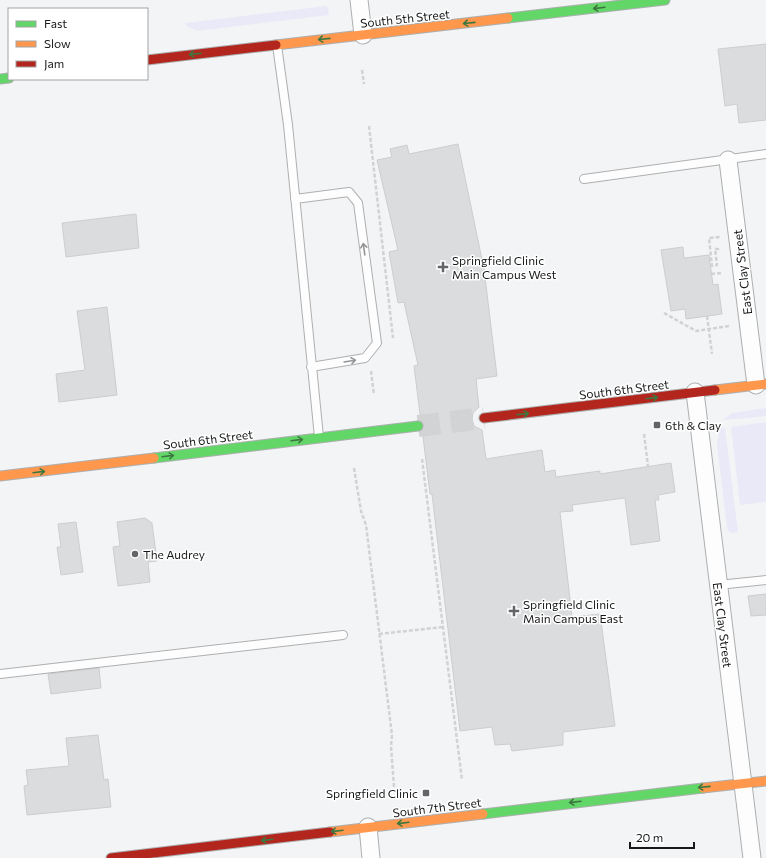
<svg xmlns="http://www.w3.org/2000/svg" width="766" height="858" font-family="Commissioner,sans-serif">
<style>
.green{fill:#eae9f7}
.building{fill:#dbdcdd;stroke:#cccece}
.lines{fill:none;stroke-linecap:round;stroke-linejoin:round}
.primary-tunnel{stroke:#d1d3d5;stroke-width:22;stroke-dasharray:22 11;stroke-linecap:butt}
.lane-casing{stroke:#adafb0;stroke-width:10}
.street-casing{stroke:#adafb0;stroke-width:19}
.fast-casing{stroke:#adafb0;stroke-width:11}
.slow-casing{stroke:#adafb0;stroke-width:11}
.jam-casing{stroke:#adafb0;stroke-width:11}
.path{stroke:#d2d2d2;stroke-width:2.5;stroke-dasharray:4 2;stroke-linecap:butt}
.lane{stroke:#fdfdfe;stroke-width:8}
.street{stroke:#fdfdfe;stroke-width:17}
.fast{stroke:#63d668;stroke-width:9}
.slow{stroke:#ff974d;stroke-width:9}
.jam{stroke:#b3261e;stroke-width:9}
.oneway{stroke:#3d7740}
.oneway2{stroke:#969697}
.poi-dot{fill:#646566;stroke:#fff;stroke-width:1.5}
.labels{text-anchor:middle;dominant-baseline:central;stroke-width:3;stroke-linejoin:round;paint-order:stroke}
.street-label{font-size:12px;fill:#171819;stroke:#fff}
.poi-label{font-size:12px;fill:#171819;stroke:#fff;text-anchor:start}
</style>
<rect width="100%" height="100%" fill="#f2f4f6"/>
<path class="green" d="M 326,6 L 328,8 L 329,15 L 197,31 L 188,27 L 185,23 Z
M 766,408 L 766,416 L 723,420 L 732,413 Z
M 766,422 L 766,502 L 740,505 L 731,427 Z
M 720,428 L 725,428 L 738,532 L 730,533 L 727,528 L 717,445 Z"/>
<path class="building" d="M 766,44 L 766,120 L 739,123 L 737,104 L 725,106 L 718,49 Z
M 458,144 L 484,269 L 497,376 L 476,379 L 479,407 L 473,413 L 472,419 L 474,426 L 482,430 L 486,459 L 542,450 L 545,472 L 555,470 L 556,477 L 600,471 L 600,474 L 671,463 L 675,492 L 658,495 L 659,500 L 655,500 L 660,541 L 631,545 L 625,498 L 572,505 L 573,511 L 560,512 L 572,617 L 600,614 L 615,726 L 563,732 L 563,745 L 512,751 L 510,744 L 495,745 L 492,727 L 460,731 L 432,494 L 430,494 L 423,437 L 429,431 L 430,424 L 428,418 L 420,414 L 414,366 L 418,365 L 404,302 L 398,303 L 389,252 L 398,250 L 377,160 L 392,157 L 390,149 L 407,145 L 409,154 Z
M 136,214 L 139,248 L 66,257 L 62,223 Z
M 683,247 L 684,258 L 709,255 L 713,285 L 718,284 L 722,314 L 686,319 L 685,309 L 671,311 L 661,250 Z
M 107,307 L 117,395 L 59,402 L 56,374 L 85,370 L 77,311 Z
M 145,518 L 152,523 L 157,561 L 148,562 L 150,582 L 118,586 L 113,547 L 120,546 L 117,522 Z
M 76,522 L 83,572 L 61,575 L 57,547 L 61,547 L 58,524 Z
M 766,594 L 766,615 L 751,616 L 748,596 Z
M 99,668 L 101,688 L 51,694 L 48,674 Z
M 98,735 L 104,780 L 108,779 L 111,807 L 27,815 L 24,786 L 28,785 L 26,770 L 69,766 L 66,738 Z"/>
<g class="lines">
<path class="primary-tunnel" d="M 418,426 L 484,418"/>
<defs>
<path id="lane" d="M 277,45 L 288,125 L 319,437
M 584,179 L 766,154
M 295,199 L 349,192 L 358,203 L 377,343 L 365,358 L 311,367
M 718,585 L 766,580
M 0,674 L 343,635"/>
<path id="street" d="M 359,0 L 363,35
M 728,160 L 756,385
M 695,392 L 752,858
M 368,827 L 371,858"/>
<path id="fast" d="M 508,18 L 665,0
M 0,79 L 9,78
M 154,458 L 418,426
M 483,814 L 703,788"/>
<path id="slow" d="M 276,45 L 508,18
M 715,390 L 766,384
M 0,476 L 154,458
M 703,788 L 766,781
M 330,832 L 483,814"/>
<path id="jam" d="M 147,60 L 276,45
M 484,418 L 715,390
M 111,858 L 330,832"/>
</defs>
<use href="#lane" class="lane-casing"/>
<use href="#street" class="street-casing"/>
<use href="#fast" class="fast-casing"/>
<use href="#slow" class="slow-casing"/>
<use href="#jam" class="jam-casing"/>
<path class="path" d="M 362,70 L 364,84
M 369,126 L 393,338
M 718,250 L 718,249 L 715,249 L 717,265 L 712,266 L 709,238 L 720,237
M 711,274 L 721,273 L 721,271
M 664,313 L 696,331 L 729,326
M 707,316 L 712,354
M 371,371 L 374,395
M 644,434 L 648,466
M 422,459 L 462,780
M 354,468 L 361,511 L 366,525 L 392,735 L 391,746 L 394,787
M 379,634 L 443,627"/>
<use href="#lane" class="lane"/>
<use href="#street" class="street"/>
<use href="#fast" class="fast"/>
<use href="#slow" class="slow"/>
<use href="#jam" class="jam"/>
</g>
<defs><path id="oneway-shaft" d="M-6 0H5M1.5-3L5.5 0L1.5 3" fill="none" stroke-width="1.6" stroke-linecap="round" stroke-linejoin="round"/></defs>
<g class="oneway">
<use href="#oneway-shaft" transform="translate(599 8) rotate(173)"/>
<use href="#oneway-shaft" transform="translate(469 23) rotate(174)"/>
<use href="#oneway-shaft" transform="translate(324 39) rotate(174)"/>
<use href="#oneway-shaft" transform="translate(195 54) rotate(174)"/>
<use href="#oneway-shaft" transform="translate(652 398) rotate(-7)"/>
<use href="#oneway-shaft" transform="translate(523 414) rotate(-7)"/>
<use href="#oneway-shaft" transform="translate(297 440) rotate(-7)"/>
<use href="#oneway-shaft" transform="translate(168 456) rotate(-7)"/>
<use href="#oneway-shaft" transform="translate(39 472) rotate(-7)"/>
<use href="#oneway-shaft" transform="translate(704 787) rotate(174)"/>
<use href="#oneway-shaft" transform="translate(575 802) rotate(173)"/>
<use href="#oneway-shaft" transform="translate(403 823) rotate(173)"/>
<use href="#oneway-shaft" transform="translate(337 831) rotate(173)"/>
<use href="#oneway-shaft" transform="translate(267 840) rotate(173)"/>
</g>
<g class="oneway2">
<use href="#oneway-shaft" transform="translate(364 249) rotate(-98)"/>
<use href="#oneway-shaft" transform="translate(350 361) rotate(-9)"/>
</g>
<g class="poi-dot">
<path d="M441 261h4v4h4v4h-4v4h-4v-4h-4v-4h4z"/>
<rect x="653" y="421" width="8" height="8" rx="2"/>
<circle cx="135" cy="554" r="4"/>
<path d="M512 605h4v4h4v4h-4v4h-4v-4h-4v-4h4z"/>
<rect x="422" y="789" width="8" height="8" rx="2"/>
</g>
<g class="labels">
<g class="street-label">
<text transform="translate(405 18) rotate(-6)">South 5th Street</text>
<text transform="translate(742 272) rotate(-97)">East Clay Street</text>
<text transform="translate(624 389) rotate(-7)">South 6th Street</text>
<text transform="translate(208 439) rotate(-7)">South 6th Street</text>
<text transform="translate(723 625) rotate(83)">East Clay Street</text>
<text transform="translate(437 807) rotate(-7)">South 7th Street</text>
</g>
<g class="poi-label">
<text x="452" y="260">Springfield Clinic<tspan x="452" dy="14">Main Campus West</tspan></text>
<text x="665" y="425">6th &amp; Clay</text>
<text x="143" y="554">The Audrey</text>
<text x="523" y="604">Springfield Clinic<tspan x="523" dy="14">Main Campus East</tspan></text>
<text x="418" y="793" text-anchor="end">Springfield Clinic</text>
</g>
</g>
<rect x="8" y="8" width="140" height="72" fill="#ffffff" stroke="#a2a3a3"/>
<rect x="16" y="21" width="20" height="6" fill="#63d668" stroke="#a2a3a3"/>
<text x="44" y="28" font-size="12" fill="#171819">Fast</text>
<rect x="16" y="41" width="20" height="6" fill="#ff974d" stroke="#a2a3a3"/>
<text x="44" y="48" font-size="12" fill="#171819">Slow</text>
<rect x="16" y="61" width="20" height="6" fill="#b3261e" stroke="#a2a3a3"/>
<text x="44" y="68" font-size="12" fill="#171819">Jam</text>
<path d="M630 842v6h64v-6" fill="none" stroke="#171819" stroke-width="2"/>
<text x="636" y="842" font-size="12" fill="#171819" stroke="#ffffff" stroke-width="3" paint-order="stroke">20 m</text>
</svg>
